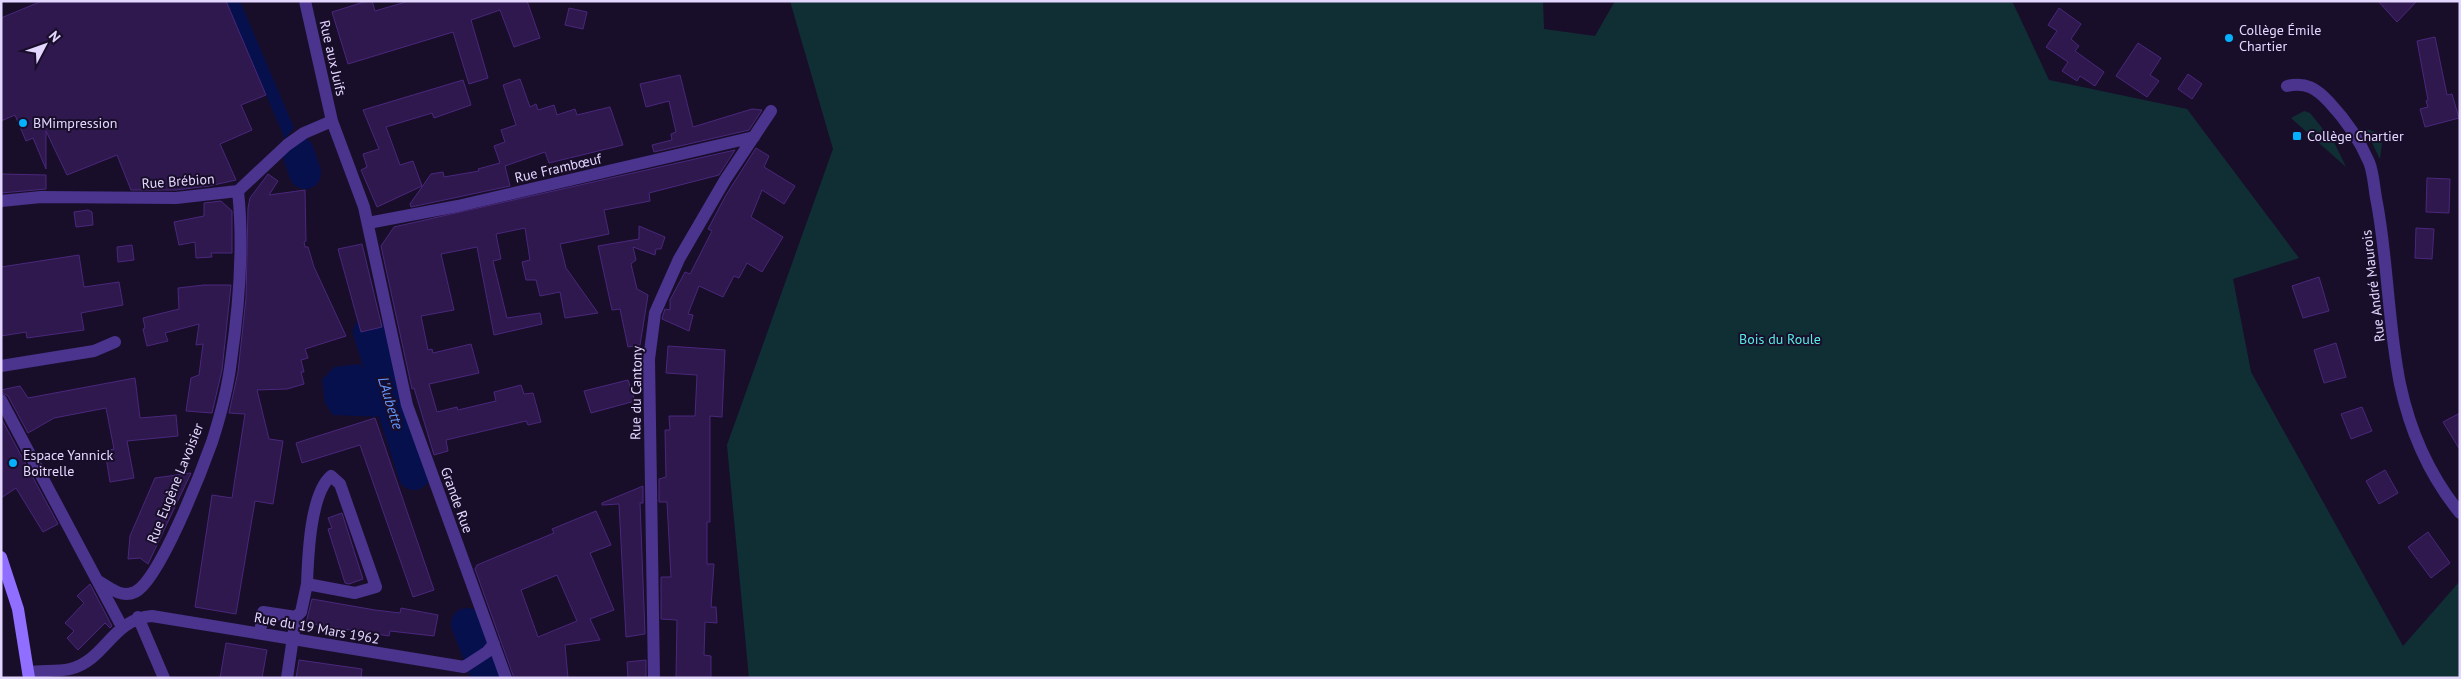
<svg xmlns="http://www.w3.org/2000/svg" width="2461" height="679" font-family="'PT Sans',sans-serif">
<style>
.green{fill:#102f35}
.water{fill:#05104c}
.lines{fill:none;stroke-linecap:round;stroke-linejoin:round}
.river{stroke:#05104c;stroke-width:32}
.building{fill:#2e184d;stroke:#4a277c;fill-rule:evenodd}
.street{stroke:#4a348e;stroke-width:12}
.secondary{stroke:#906eff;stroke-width:12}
.poi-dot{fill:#03b1ff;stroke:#190e2a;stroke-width:2}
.labels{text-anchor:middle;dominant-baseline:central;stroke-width:4;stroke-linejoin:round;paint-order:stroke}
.poi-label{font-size:14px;fill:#e4d7ff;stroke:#190e2a;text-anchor:start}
.street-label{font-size:14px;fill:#e4d7ff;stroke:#190e2a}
.park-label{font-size:14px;fill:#56ece6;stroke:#190e2a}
.water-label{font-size:15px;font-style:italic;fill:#6597ff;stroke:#190e2a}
</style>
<rect width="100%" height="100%" fill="#190e2a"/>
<path class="green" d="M 790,1 L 1543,1 L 1544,29 L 1595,36 L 1615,1 L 2012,1 L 2049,80 L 2187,109 L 2299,258 L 2233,279 L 2251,372 L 2403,646 L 2460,581 L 2460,678 L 749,678 L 727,445 L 833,149 Z
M 2304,111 L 2310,113 L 2335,144 L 2346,167 L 2291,118 Z
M 2365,129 L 2383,134 L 2380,159 Z"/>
<path class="water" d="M 226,1 L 240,1 L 294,128 L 285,139 Z
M 360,364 L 370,378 L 384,417 L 333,415 L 325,403 L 322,380 L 334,367 Z"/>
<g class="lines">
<path class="river" d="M 298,152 L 305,173
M 369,332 L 414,474
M 467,624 L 488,678"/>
</g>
<path class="building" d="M 42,1 L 226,1 L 266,95 L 241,105 L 252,130 L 220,144 L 236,180 L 209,186 L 176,190 L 131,190 L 117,155 L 67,175 L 46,131 L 46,169 L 33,138 L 26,141 L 15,115 L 1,121 L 1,18 Z
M 367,1 L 372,1 L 375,11 L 409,1 L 527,1 L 540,38 L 514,47 L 500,10 L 471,20 L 488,78 L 469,84 L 453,32 L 348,64 L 332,12 Z
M 2378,1 L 2417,1 L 2397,22 Z
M 569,8 L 587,12 L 583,29 L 565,25 Z
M 2059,8 L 2081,24 L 2071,39 L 2079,46 L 2075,51 L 2104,72 L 2095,86 L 2080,76 L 2077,81 L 2062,71 L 2068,62 L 2046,47 L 2057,31 L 2048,25 Z
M 2435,37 L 2447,95 L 2452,94 L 2459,118 L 2425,127 L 2420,109 L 2428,107 L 2426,101 L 2428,100 L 2417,41 Z
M 2138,43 L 2161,58 L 2150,75 L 2159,81 L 2147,97 L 2116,76 Z
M 2188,74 L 2202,84 L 2192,99 L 2178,89 Z
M 680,75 L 693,127 L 752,109 L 762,110 L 749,130 L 654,152 L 652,145 L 672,140 L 671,134 L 676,132 L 669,101 L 646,107 L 640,84 Z
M 520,79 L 530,107 L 536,104 L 538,110 L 554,105 L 557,115 L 575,109 L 577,115 L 610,107 L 623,145 L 549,163 L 545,152 L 505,166 L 510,186 L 411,207 L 410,204 L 431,174 L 443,172 L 444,177 L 479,171 L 478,169 L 500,163 L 494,146 L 505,142 L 501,130 L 516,125 L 503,85 Z
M 463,80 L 471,105 L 434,118 L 432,113 L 386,127 L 400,165 L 413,161 L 422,186 L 377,207 L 361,170 L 367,167 L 363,154 L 379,149 L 363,110 Z
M 756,148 L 769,156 L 764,167 L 795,186 L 784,204 L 762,190 L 751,217 L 783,237 L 762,272 L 747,263 L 739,278 L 734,276 L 723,297 L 699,286 L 688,314 L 693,315 L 689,331 L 662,319 L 663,315 L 665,309 L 670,310 L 670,300 L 685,272 L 690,274 L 712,231 L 708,229 L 726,195 Z
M 735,150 L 719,175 L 649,193 L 650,201 L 604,210 L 609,234 L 560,244 L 566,268 L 598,313 L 565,318 L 560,292 L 540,296 L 536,280 L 526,280 L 522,262 L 530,260 L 525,228 L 496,234 L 501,259 L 493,261 L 507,318 L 540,313 L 542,324 L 494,335 L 477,247 L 441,254 L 454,310 L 421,316 L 428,350 L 432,349 L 433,353 L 471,344 L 479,373 L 429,384 L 437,412 L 457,407 L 458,410 L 496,401 L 494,392 L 521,385 L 524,394 L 533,393 L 541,422 L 528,425 L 526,421 L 446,440 L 448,451 L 434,455 L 414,388 L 412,389 L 381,246 L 394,227 Z
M 1,174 L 46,175 L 46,189 L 1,193 Z
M 268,174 L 278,181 L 269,195 L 305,190 L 306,241 L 304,242 L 305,247 L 308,247 L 314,267 L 346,336 L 305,349 L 308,358 L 301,360 L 304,372 L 301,372 L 304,384 L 287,389 L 257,390 L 269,439 L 283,441 L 273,504 L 255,501 L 236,614 L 195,607 L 212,495 L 232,498 L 245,414 L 229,413 L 238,372 L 246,298 L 248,208 L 250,198 Z
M 2427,178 L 2450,179 L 2449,213 L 2426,212 Z
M 221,201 L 232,211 L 232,253 L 211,253 L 212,257 L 196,258 L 195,242 L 179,245 L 174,222 L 204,216 L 204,203 Z
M 88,210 L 92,212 L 93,225 L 76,227 L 74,212 Z
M 639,226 L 665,237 L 661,249 L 656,249 L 655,255 L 633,247 L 636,260 L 631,264 L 637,289 L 648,295 L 640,345 L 628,347 L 620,309 L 612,310 L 598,246 L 639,239 Z
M 2416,228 L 2434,229 L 2432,259 L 2415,258 Z
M 362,244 L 382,327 L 361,332 L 338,249 Z
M 132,245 L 134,260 L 118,262 L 117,247 Z
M 79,255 L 84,287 L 119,282 L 123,305 L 81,313 L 84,330 L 27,338 L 26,332 L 1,336 L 1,267 Z
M 2319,277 L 2329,311 L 2303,318 L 2292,286 Z
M 204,285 L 231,285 L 222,370 L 212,413 L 186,411 L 191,378 L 199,375 L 203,344 L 196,345 L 199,324 L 165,333 L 168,341 L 147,346 L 143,329 L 145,328 L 143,318 L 179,309 L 178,288 Z
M 2336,343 L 2346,377 L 2324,383 L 2314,350 Z
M 668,346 L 725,350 L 722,417 L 710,416 L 710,522 L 707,522 L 707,564 L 714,564 L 711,607 L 716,607 L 717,623 L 705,622 L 704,655 L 711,656 L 711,678 L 676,678 L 677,620 L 661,619 L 661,577 L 671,577 L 667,502 L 659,502 L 659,479 L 666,477 L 665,430 L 670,430 L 669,416 L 695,416 L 697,375 L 666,373 Z
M 135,378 L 140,418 L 176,415 L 178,436 L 127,441 L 134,478 L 110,482 L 105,451 L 114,449 L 106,408 L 54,418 L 28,433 L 8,396 L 1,392 L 1,390 L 20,386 L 28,398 Z
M 628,380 L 635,401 L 591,413 L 584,391 Z
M 2362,407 L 2372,431 L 2351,439 L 2341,414 Z
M 2460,413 L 2460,450 L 2443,422 Z
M 1,418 L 58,524 L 43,532 L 16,488 L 1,498 Z
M 375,418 L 434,590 L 413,597 L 360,445 L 302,463 L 296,443 Z
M 2385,470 L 2398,493 L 2379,504 L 2366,481 Z
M 191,473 L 148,564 L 140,558 L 128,559 L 130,536 L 155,478 Z
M 643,486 L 643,503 L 640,503 L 645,634 L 626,637 L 619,504 L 602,505 L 602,503 Z
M 596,511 L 611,545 L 590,553 L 614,610 L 590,619 L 600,640 L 565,645 L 568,678 L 514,678 L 475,569 L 477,565 L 554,533 L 552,529 ZM 557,575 L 577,621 L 538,637 L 521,590 Z
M 342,513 L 363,579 L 349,584 L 345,583 L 328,529 L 332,528 L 328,518 Z
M 2428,532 L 2450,563 L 2431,578 L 2408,547 Z
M 90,584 L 112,626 L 110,628 L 105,623 L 78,650 L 67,638 L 74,631 L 65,623 L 84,603 L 77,596 Z
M 312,599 L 375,610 L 400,613 L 401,608 L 438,615 L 434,636 L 390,631 L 389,636 L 306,623 Z
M 226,643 L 267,650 L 262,678 L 220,678 Z
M 299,660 L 362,669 L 361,678 L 296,678 Z
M 646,660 L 646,678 L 628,678 L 627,662 Z"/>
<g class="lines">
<path class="street" d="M 305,1 L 332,121 L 364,207 L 407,405 L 506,678
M 2287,86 C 2306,82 2316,88 2329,102 C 2345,119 2360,141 2369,162 C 2374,174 2374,190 2377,203 C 2388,262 2388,325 2400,384 C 2410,431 2429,475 2460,513
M 1,201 L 41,197 L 176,198 L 238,191 L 287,145 L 304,133 L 332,121
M 368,223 L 458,206 L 754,137
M 1,366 L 94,351 L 115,342
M 1,400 L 122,627
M 100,582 C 111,589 122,598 135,592 C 159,581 202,470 212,442 C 220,417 228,387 231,361 C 239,306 244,247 238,191
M 138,617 L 164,678
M 296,617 L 301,612 L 307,584 L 355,593 L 376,587 L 340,484 L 331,476 C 310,494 308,557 307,584
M 260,633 L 263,612 L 296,617 L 287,678
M 28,672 C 42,670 57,672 70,669 C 106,660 112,619 152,616 L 464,667 L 487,652 L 494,644
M 654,678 L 649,359 L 655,313 L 679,259 L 725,180 L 771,111"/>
<path class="secondary" d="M 1,557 L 18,609 L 29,678"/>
</g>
<g class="poi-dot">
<circle cx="2229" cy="38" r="5"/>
<circle cx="23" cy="123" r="5"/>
<rect x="2292" y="131" width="10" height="10" rx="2.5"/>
<circle cx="13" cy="463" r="5"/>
</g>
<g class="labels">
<g class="poi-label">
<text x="2239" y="30">Collège Émile<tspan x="2239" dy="16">Chartier</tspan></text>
<text x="33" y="123">BMimpression</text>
<text x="2307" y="136">Collège Chartier</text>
<text x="23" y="455">Espace Yannick<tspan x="23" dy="16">Boitrelle</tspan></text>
</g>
<g class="street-label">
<text transform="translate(333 58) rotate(77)">Rue aux Juifs</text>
<text transform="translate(558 168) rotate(-13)">Rue Frambœuf</text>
<text transform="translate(178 181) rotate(-4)">Rue Brébion</text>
<text transform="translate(2373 286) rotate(-97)">Rue André Maurois</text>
<text transform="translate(636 393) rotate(-89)">Rue du Cantony</text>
<text transform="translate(175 483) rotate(-68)">Rue Eugène Lavoisier</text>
<text transform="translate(457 500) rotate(70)">Grande Rue</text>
<text transform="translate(317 628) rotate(10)">Rue du 19 Mars 1962</text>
</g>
<g class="park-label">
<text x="1780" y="339">Bois du Roule</text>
</g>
<g class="water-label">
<text transform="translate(391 403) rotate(73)">L'Aubette</text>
</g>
</g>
<rect width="2461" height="679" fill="none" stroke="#e4d7ff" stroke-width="5"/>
<g transform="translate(45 45) rotate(49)" stroke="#190e2a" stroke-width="4" paint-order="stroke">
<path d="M0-4L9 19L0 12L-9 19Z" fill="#e4d7ff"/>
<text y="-8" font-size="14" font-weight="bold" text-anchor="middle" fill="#e4d7ff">N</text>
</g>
</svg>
